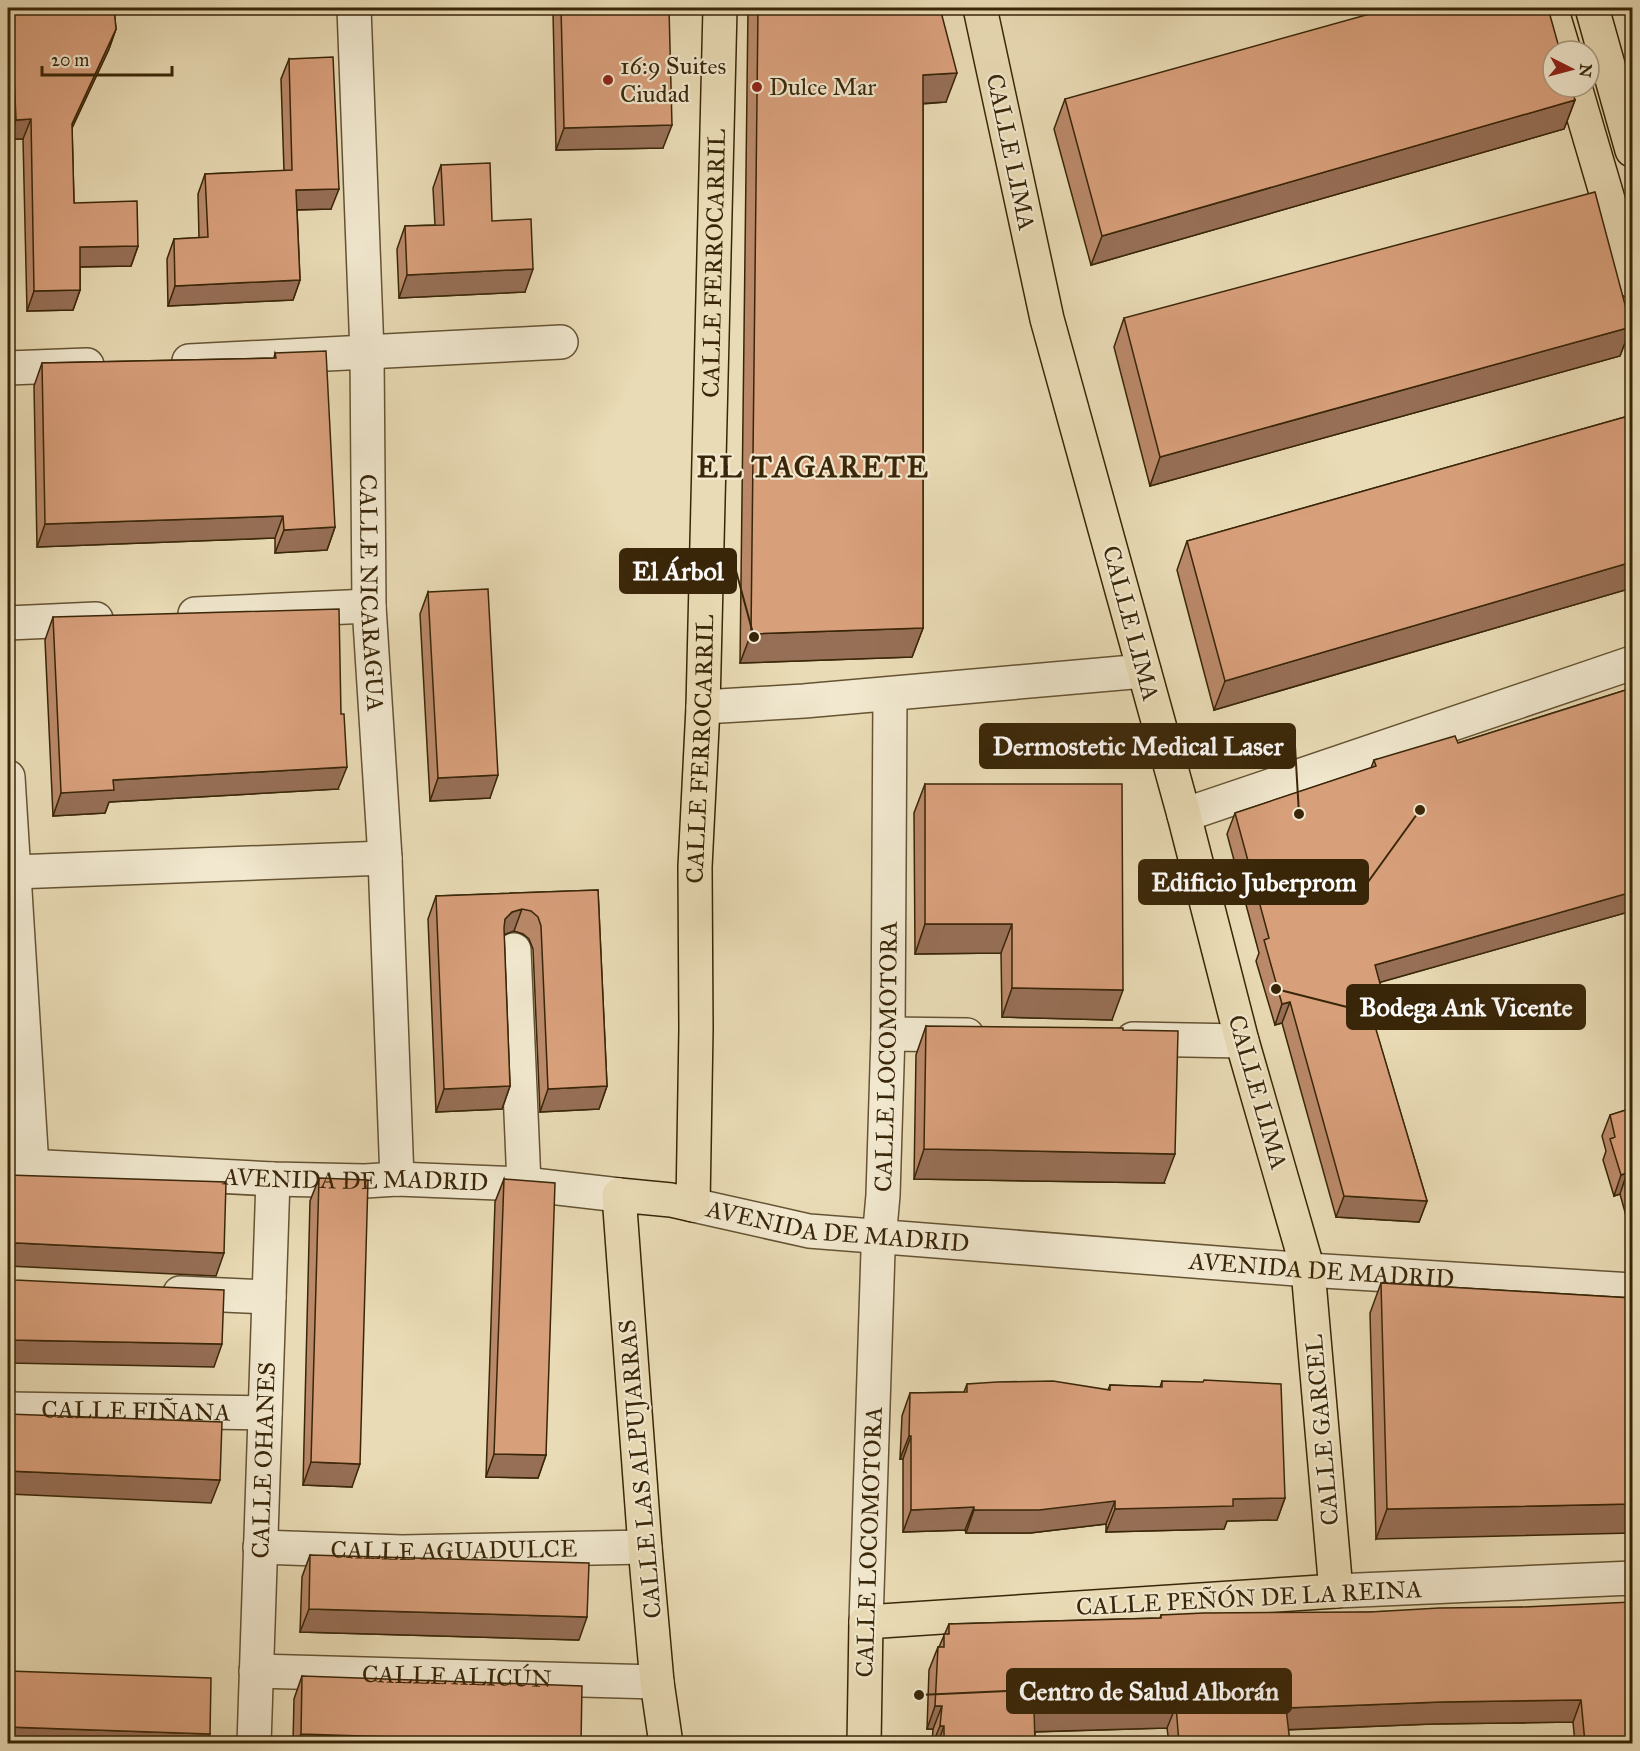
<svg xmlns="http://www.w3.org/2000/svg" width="1640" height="1751" font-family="'IM FELL Great Primer',serif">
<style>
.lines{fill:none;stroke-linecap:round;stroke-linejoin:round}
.minor-casing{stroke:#655333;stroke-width:36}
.major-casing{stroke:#392608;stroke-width:36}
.minor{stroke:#f1e8cf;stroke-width:33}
.major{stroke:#e9dbb5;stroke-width:33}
.wall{fill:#ba896a;stroke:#392608;stroke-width:1.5}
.shaded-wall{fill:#976f56;stroke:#392608;stroke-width:1.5}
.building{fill:#d89f7b;stroke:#392608;stroke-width:1.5}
.poi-dot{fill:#8f2418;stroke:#f1e8cf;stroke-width:2}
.labels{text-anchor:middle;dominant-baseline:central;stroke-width:4.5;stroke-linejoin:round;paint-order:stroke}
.poi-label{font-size:24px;fill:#392608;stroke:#f1e8cf;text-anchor:start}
.street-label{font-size:24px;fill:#392608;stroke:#f1e8cf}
.district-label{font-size:30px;font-weight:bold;letter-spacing:1.5px;fill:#392608;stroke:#f1e8cf}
.leader{fill:none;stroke:#392608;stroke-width:2}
.callout-dot{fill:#392608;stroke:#f1e8cf;stroke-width:2}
.callout{fill:#392608;stroke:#392608;stroke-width:2}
.callout-label{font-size:26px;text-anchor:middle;font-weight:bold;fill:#fff}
</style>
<rect width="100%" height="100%" fill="#e9dbb5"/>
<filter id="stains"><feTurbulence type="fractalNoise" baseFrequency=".00333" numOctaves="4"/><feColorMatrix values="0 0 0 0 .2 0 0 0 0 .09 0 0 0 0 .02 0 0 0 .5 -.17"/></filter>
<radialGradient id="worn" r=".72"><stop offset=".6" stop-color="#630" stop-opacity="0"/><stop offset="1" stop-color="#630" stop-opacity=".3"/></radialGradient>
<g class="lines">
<defs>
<g id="minor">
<path id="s1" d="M 354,8 L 367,353 L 369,606 L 385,858 L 397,1179"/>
<path d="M 189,361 L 561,342"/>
<path d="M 8,368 L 87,365"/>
<path d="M 195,614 L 369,606"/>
<path d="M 8,623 L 96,619"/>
<path d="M 703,707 L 804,701 L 1144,671"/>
<path d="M 8,777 L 32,1167"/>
<path d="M 1184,815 L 1632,663"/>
<path d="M 14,872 L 385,858"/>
<path d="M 514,950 L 524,1184"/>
<path d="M 888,1034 L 967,1035"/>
<path d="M 1133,1039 L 1242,1041"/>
<path id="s2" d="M 8,1165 L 273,1179 L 365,1181 L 397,1179 L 524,1184 L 619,1195"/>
<path id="s3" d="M 693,1205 L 809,1231 L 1308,1270 L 1632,1290"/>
<path d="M 180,1293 L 269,1297"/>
<path id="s4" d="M 8,1409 L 265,1413"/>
<path id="s5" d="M 260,1547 L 402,1552 L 645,1547"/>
<path d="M 1336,1591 L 1632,1578"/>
<path id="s6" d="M 866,1622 L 878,1251 L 883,1195 L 888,1034 L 890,694"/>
<path id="s7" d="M 256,1671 L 657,1682"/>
<path id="s8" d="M 254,1744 L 273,1179"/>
</g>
<g id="major">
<path d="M 1551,8 L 1564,51"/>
<path d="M 1592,8 L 1632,150"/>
<path d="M 1575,87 L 1632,281"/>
<path id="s9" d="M 666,1744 L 657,1682 L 645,1547 L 619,1195 L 671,1200 L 693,1205 L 696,1029 L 695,867 L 703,707 L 720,8"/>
<path d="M 864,1744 L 866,1622 L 1336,1591 L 1308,1270 L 1242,1041 L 1184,815 L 1047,319 L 980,8"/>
</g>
</defs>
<use href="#minor" class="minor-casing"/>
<use href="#major" class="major-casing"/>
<use href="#minor" class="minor"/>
<use href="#major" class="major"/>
</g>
<path class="wall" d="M 8,8 L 114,8 L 116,29 L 109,49 L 72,128 L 74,203 L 138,246 L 131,266 L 80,267 L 80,290 L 73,310 L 27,311 L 23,139 L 9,139 L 8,112 Z
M 554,8 L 669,8 L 663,148 L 556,150 L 553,12 Z
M 748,8 L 940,8 L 946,102 L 923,104 L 923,628 L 912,657 L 740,663 Z
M 289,59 L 331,209 L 297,210 L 300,280 L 293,300 L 168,306 L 167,259 L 174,239 L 199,238 L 198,194 L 205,174 L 284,171 L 281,79 Z
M 1065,99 L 1575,100 L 1564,129 L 1091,265 L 1054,129 Z
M 441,165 L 492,221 L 525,292 L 399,298 L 397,249 L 405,226 L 435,225 L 433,188 Z
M 1124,318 L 1631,327 L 1620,356 L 1150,486 L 1114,347 Z
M 275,353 L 335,527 L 327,550 L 275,553 L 275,538 L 37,547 L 34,386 L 42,363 L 274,358 Z
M 1632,415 L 1632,588 L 1214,710 L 1177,570 L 1187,541 Z
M 428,592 L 490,798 L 430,801 L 420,614 Z
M 53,617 L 338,789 L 109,802 L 105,813 L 53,816 L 45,640 Z
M 1632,688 L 1632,911 L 1380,982 L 1377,1023 L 1374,1024 L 1427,1201 L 1419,1222 L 1336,1217 L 1282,1023 L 1275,1025 L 1256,961 L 1259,953 L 1227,834 L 1235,813 L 1371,768 L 1374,760 L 1458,743 Z
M 925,784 L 1112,1020 L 1002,1017 L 1001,953 L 915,954 L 914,813 Z
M 598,890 L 607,1086 L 599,1109 L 540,1112 L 533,949 L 529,939 L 523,934 L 514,931 L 504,934 L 510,1086 L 502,1109 L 436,1112 L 428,919 L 436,896 Z
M 926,1026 L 1164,1183 L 914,1179 L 916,1055 Z
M 1632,1108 L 1632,1225 L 1632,1221 L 1628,1223 L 1620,1194 L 1614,1196 L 1603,1160 L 1606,1151 L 1602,1136 L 1610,1115 Z
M 319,1178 L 352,1487 L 303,1485 L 310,1201 Z
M 504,1179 L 546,1455 L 538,1478 L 486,1477 L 495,1202 Z
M 1381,1283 L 1632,1298 L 1376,1539 L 1370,1313 Z
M 1162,1381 L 1285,1498 L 1277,1520 L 1227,1521 L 1224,1529 L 1106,1532 L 1106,1524 L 1030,1533 L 966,1533 L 965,1530 L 903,1532 L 903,1459 L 900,1459 L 902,1416 L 910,1393 L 964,1392 L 967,1384 L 1108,1390 L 1110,1385 L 1160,1387 Z
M 310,1555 L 579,1640 L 300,1632 L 302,1577 Z
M 1522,1607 L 1632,1743 L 1575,1743 L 1573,1722 L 1432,1724 L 1288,1730 L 1290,1743 L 1169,1743 L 1167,1728 L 1035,1732 L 1035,1743 L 932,1743 L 933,1729 L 927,1729 L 929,1670 L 938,1647 L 939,1647 L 949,1624 L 1160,1618 L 1161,1615 L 1370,1612 Z
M 302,1676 L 581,1743 L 293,1743 L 294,1699 Z"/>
<path class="shaded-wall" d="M 116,29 L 109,49 L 65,143 L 72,124 Z
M 957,73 L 946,102 L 912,104 L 923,75 Z
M 1575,100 L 1564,129 L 1091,265 L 1102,236 Z
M 31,119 L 23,139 L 9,139 L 16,120 Z
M 672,125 L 663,148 L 556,150 L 564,128 Z
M 339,189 L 331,209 L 289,210 L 296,190 Z
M 138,246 L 131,266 L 73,267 L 80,247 Z
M 533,269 L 525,292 L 399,298 L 407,275 Z
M 300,280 L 293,300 L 168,306 L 175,286 Z
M 80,290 L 73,310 L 27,311 L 34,291 Z
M 1631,327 L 1620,356 L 1150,486 L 1160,457 Z
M 283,516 L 275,538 L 37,547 L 45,524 Z
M 335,527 L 327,550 L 275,553 L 284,530 Z
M 1632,562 L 1632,588 L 1214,710 L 1225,681 Z
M 923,628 L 912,657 L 740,663 L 751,634 Z
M 347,767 L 338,789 L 109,802 L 105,813 L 53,816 L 61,793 L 113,780 Z
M 498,775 L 490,798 L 430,801 L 438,778 Z
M 1632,892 L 1632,911 L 1367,986 L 1375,965 Z
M 522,909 L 514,931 L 503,935 L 497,942 L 505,919 L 512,912 Z
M 925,924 L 1012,924 L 1001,953 L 915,954 Z
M 1012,988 L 1123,990 L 1112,1020 L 1002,1017 Z
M 1290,1002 L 1282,1023 L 1275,1025 L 1282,1004 Z
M 1385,1002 L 1377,1023 L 1361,1027 L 1369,1006 Z
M 510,1086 L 502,1109 L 436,1112 L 444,1089 Z
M 607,1086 L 599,1109 L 540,1112 L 548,1089 Z
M 924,1149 L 1175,1154 L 1164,1183 L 914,1179 Z
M 1627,1173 L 1620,1194 L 1614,1196 L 1621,1175 Z
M 1344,1196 L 1427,1201 L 1419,1222 L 1336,1217 Z
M 1632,1211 L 1632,1221 L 1628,1223 Z
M 17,1243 L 224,1253 L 216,1276 L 8,1266 L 8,1245 Z
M 8,1340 L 222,1344 L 214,1367 L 8,1363 Z
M 909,1436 L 911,1436 L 903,1459 L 900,1459 Z
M 494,1454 L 546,1455 L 538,1478 L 486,1477 Z
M 311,1462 L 360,1464 L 352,1487 L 303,1485 Z
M 8,1471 L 220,1480 L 211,1503 L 8,1494 Z
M 1285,1498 L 1277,1520 L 1227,1521 L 1224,1529 L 1106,1532 L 1115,1509 L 1233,1499 Z
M 1115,1501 L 1106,1524 L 1030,1533 L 966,1533 L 974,1510 Z
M 1632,1504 L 1632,1533 L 1376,1539 L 1387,1509 Z
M 974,1507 L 965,1530 L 903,1532 L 911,1510 Z
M 309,1609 L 587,1617 L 579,1640 L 300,1632 Z
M 1581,1700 L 1573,1722 L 1432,1724 L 1278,1730 L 1286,1708 L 1441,1702 Z
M 935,1706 L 942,1706 L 933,1729 L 927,1729 Z
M 1176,1706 L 1167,1728 L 1026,1732 L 1034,1709 Z
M 940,1726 L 944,1726 L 938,1743 L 933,1743 Z
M 8,1727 L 210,1734 L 206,1743 L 8,1743 Z
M 301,1734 L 575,1743 L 297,1743 Z"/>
<path class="building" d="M 11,8 L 114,8 L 116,29 L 72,124 L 74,203 L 137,201 L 138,246 L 80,247 L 80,290 L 34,291 L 31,119 L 16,120 Z
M 561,8 L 669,8 L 672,125 L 564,128 Z
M 758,8 L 940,8 L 957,73 L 923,75 L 923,628 L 751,634 Z
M 1391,8 L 1548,8 L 1560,51 L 1553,51 L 1553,87 L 1571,87 L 1575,100 L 1102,236 L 1065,99 Z
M 333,57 L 339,189 L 296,190 L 300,280 L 175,286 L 174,239 L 208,237 L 205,174 L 292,170 L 289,59 Z
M 490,163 L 492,221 L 531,219 L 533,269 L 407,275 L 405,226 L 444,225 L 441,165 Z
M 1595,192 L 1631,327 L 1160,457 L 1124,318 Z
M 326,351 L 335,527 L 284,530 L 283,516 L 45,524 L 42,363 L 276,358 L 275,353 Z
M 1632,415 L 1632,562 L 1225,681 L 1187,541 Z
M 488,589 L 498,775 L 438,778 L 428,592 Z
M 339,609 L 341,714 L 344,714 L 347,767 L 113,780 L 114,790 L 61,793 L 53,617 Z
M 1632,688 L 1632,892 L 1375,965 L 1385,1002 L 1369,1006 L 1427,1201 L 1344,1196 L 1290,1002 L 1282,1004 L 1264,940 L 1269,938 L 1235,813 L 1376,766 L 1374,760 L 1455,736 L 1458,743 Z
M 925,784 L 1122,784 L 1123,990 L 1012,988 L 1012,924 L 925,924 Z
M 598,890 L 607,1086 L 548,1089 L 541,926 L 538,917 L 531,911 L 522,909 L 512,912 L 505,919 L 504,928 L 510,1086 L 444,1089 L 436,896 Z
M 926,1026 L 1123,1028 L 1123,1030 L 1178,1031 L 1175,1154 L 924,1149 Z
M 1632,1108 L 1632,1190 L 1627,1173 L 1621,1175 L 1610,1139 L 1615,1137 L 1610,1115 Z
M 8,1175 L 226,1182 L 224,1253 L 17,1243 L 8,1245 Z
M 319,1178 L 368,1180 L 360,1464 L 311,1462 Z
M 504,1179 L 555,1183 L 546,1455 L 494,1454 Z
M 8,1277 L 15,1280 L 224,1290 L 222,1344 L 8,1340 Z
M 1381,1283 L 1632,1298 L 1632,1504 L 1387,1509 Z
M 1204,1380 L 1281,1384 L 1285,1498 L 1233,1499 L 1233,1506 L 1115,1509 L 1115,1501 L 1039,1510 L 974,1510 L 974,1507 L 911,1510 L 911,1436 L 909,1436 L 910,1393 L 967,1392 L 967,1384 L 997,1382 L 1053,1381 L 1110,1390 L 1110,1385 L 1162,1387 L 1162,1381 L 1203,1382 Z
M 8,1414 L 222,1422 L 220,1480 L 8,1471 Z
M 310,1555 L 589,1563 L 587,1617 L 309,1609 Z
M 1632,1602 L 1632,1743 L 1585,1743 L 1581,1700 L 1441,1702 L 1286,1708 L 1290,1743 L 1179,1743 L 1176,1706 L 1034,1709 L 1035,1743 L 944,1743 L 944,1726 L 940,1726 L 942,1706 L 935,1706 L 938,1647 L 944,1647 L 944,1634 L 949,1634 L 949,1624 L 1161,1618 L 1161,1615 L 1204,1613 L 1370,1612 L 1439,1608 L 1522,1607 Z
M 8,1671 L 211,1678 L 210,1734 L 8,1727 Z
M 302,1676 L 582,1686 L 581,1743 L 301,1734 Z"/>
<g class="poi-dot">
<circle cx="608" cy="80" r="6"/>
<circle cx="757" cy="87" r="6"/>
</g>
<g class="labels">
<g class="poi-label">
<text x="620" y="66">16:9 Suites<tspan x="620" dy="28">Ciudad</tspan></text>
<text x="769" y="87">Dulce Mar</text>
</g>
<g class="street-label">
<text transform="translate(1011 152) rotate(78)">CALLE LIMA</text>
<text stroke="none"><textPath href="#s9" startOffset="1568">CALLE FERROCARRIL</textPath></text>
<text stroke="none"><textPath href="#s1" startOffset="585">CALLE NICARAGUA</textPath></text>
<text transform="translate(1131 623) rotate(75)">CALLE LIMA</text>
<text stroke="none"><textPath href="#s9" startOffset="1082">CALLE FERROCARRIL</textPath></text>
<text stroke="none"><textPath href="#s6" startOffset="566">CALLE LOCOMOTORA</textPath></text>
<text transform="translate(1258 1092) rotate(74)">CALLE LIMA</text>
<text stroke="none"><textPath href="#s2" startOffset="348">AVENIDA DE MADRID</textPath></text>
<text stroke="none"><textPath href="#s3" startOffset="147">AVENIDA DE MADRID</textPath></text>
<text stroke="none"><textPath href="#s3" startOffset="633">AVENIDA DE MADRID</textPath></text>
<text stroke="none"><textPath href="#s4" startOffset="128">CALLE FIÑANA</textPath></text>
<text transform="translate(1322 1430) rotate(-95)">CALLE GARCEL</text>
<text stroke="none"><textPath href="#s8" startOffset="284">CALLE OHANES</textPath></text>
<text transform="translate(640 1469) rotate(-95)">CALLE LAS ALPUJARRAS</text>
<text transform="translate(869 1542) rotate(-88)">CALLE LOCOMOTORA</text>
<text stroke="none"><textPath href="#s5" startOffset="194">CALLE AGUADULCE</textPath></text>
<text transform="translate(1249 1598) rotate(-3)">CALLE PEÑÓN DE LA REINA</text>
<text stroke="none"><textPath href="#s7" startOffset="201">CALLE ALICÚN</textPath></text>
</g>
<g class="district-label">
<text x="813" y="467">EL TAGARETE</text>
</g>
</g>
<path class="leader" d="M754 637L736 571M1299 814L1295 746M1420 810L1368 882M1276 989L1347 1007M919 1695L1007 1691"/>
<g class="callout-dot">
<circle cx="754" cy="637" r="6"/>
<circle cx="1299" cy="814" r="6"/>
<circle cx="1420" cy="810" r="6"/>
<circle cx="1276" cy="989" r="6"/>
<circle cx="919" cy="1695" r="6"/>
</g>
<g class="callout">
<rect x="620" y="549" width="116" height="44" rx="6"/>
<rect x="980" y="724" width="315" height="44" rx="6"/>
<rect x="1139" y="860" width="229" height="44" rx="6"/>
<rect x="1347" y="985" width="238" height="44" rx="6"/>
<rect x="1007" y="1669" width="284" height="44" rx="6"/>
</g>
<g class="callout-label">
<text x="678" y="580">El Árbol</text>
<text x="1138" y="755">Dermostetic Medical Laser</text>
<text x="1254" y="891">Edificio Juberprom</text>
<text x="1466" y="1016">Bodega Ank Vicente</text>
<text x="1149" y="1700">Centro de Salud Alborán</text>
</g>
<rect width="1640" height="1751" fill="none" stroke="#e9dbb5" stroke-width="30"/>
<rect x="9" y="9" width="1622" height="1733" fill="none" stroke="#392608" stroke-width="3"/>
<rect x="15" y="15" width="1610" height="1721" fill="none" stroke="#392608" stroke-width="1.5"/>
<g transform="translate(1571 69) rotate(96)"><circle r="28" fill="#f1e8cf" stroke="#a79a7f" stroke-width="1.5"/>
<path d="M0-4.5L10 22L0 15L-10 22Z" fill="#8f2418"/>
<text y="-9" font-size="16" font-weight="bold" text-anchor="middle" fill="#392608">N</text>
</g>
<path d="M42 66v9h130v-9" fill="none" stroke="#392608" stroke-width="3"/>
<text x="51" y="66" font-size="18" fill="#392608" stroke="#f1e8cf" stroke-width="4.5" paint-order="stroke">20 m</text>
<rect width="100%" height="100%" filter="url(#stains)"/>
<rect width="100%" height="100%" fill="url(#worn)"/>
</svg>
